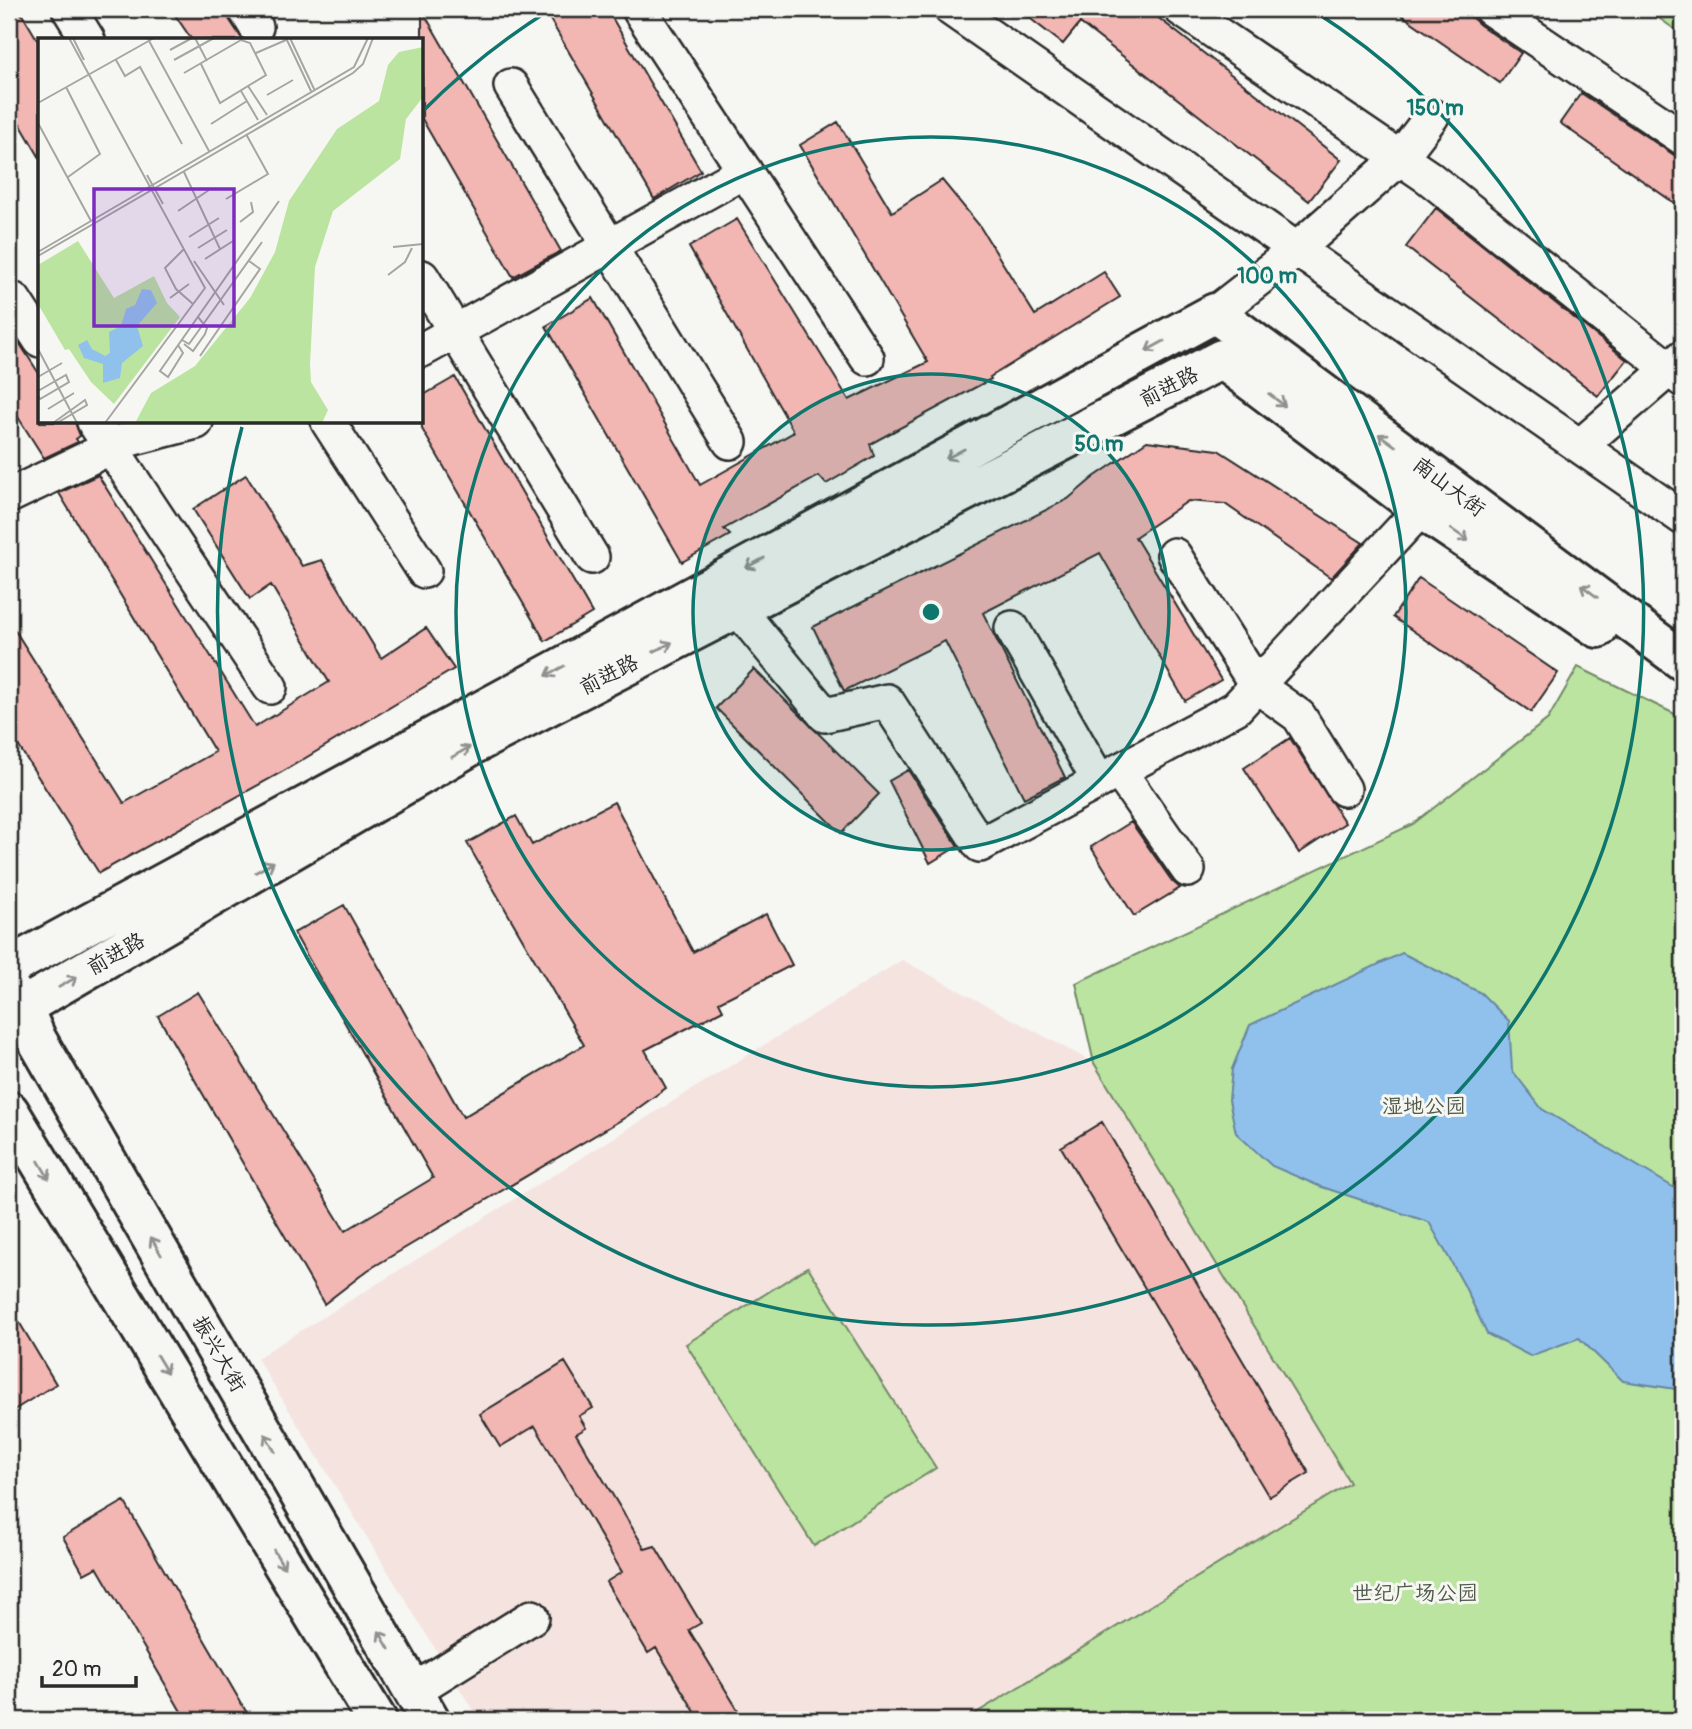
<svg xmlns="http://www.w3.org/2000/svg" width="1692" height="1729" font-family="Pangolin,'LXGW WenKai TC',sans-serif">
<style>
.built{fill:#f5e3df}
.green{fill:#bae4a0;stroke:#728866;stroke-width:2}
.water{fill:#90c1ec;stroke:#68859f;stroke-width:2}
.building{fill:#f2b6b3;stroke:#2b2b2b;stroke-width:2}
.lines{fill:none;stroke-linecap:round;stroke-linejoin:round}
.minor-casing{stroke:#2b2b2b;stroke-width:38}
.tertiary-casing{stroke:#2b2b2b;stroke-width:44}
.minor{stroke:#f6f6f2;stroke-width:33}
.tertiary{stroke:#f6f6f2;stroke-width:38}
.oneway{stroke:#90908e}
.ring{fill:none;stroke:#0f766e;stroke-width:3.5}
.labels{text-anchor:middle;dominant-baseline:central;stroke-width:6;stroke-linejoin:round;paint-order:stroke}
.street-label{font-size:21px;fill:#2b2b2b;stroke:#f6f6f2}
.park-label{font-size:21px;fill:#4f5948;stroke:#f6f6f2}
.inset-road{fill:none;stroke:#a5a5a2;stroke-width:2}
.view{fill:#7b2cbf;fill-opacity:0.15;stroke:#7b2cbf;stroke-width:3.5}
.inset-edge{fill:none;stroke:#2b2b2b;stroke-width:3.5}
.centre{fill:#0f766e;stroke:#f6f6f2;stroke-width:3.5}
.ring-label{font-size:21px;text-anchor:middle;font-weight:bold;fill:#0f766e;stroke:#f6f6f2;stroke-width:6;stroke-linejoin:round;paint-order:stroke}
</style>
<rect width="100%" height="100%" fill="#f6f6f2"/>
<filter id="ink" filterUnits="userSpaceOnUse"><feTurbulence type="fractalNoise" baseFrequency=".0143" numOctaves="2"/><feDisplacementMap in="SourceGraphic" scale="14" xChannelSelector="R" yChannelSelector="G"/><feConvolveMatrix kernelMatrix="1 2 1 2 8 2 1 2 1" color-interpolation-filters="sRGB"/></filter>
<g filter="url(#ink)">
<path class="built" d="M 902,960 L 1094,1063 L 1350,1483 L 965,1720 L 479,1720 L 257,1358 Z"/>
<path class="green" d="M 1646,9 L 1683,9 L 1683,35 Z
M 1578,667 L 1683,718 L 1683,1720 L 965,1720 L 1350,1483 L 1094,1063 L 1076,983 L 1413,824 L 1548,719 Z
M 808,1267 L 936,1468 L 814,1546 L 686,1344 Z"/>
<path class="water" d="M 1402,953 L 1481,993 L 1509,1021 L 1512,1070 L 1542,1109 L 1683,1193 L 1683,1390 L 1623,1381 L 1579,1338 L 1530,1356 L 1487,1334 L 1464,1285 L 1429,1222 L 1319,1186 L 1272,1166 L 1236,1133 L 1229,1100 L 1232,1069 L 1250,1025 Z"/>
<path class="building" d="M 9,9 L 19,9 L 40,44 L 40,158 L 9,105 Z
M 171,9 L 226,9 L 229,19 L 243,40 L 192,40 Z
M 544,9 L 607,9 L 701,171 L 654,199 Z
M 1018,9 L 1147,9 L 1341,160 L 1309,201 L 1080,23 L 1063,44 Z
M 1393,9 L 1462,9 L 1480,25 L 1521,53 L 1500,83 Z
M 422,10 L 561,251 L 513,277 L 422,119 Z
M 1581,93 L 1683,161 L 1683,209 L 1560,123 Z
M 838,122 L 892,212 L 942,180 L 979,225 L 1035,315 L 1104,272 L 1120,297 L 990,377 L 991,379 L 870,444 L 874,456 L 826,484 L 819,476 L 724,529 L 730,535 L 682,562 L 546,326 L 593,298 L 700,485 L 794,432 L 689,247 L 737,219 L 849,400 L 928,362 L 800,145 Z
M 1436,208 L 1627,360 L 1598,396 L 1406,247 Z
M 9,327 L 40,375 L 40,422 L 75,422 L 80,436 L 76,439 L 78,442 L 44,458 L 9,403 Z
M 455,377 L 592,613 L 545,641 L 422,429 L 422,396 Z
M 1147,441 L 1218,450 L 1363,543 L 1331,578 L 1225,504 L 1188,501 L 1135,537 L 1221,680 L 1185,701 L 1100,553 L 983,613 L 1065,777 L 1024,798 L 945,641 L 844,691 L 813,627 L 1068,499 L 1094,477 Z
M 98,475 L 255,727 L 329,682 L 271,585 L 250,599 L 193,509 L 246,475 L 302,566 L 322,560 L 381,658 L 426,628 L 454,669 L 282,772 L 99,873 L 9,731 L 9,621 L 124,803 L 215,752 L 59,493 Z
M 1419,578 L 1558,673 L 1531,712 L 1393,617 Z
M 754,669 L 879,794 L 841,833 L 716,708 Z
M 1290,738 L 1345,823 L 1299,853 L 1244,768 Z
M 908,770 L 958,846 L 930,863 L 889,781 Z
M 614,802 L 693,952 L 766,914 L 792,965 L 719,1002 L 723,1010 L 645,1050 L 666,1088 L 626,1117 L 368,1270 L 324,1304 L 158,1016 L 198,992 L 345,1231 L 433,1178 L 294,933 L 344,905 L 463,1117 L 584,1045 L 467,843 L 516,816 L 532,845 Z
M 1131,822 L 1172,881 L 1180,888 L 1134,916 L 1091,847 Z
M 1102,1122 L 1309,1473 L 1269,1497 L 1061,1147 Z
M 9,1305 L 56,1384 L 9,1413 Z
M 565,1362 L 593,1408 L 579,1416 L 586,1428 L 576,1434 L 645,1549 L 655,1546 L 701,1623 L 689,1630 L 744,1720 L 700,1720 L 656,1648 L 648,1653 L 606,1582 L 622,1572 L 535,1426 L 500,1447 L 480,1414 Z
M 124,1501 L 251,1720 L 186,1720 L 97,1567 L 84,1574 L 63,1537 Z"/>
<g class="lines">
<defs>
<path id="minor" d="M 69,9 L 88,40
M 245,9 L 256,27
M 951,9 L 1683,518
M 1181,9 L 1428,177 L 1683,380
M 1491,9 L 1683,138
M 640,11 L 867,358
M 511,86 L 730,442
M 422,277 L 592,557
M 14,300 L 40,340
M 1215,313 L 1297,249 L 1400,158 L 1432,116
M 422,350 L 745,171
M 94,422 L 270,687
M 328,422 L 424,571
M 1580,446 L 1683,357
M 9,496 L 126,440 L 196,422
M 1174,555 L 1257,686 L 1299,716 L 1344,789
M 738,609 L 825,715 L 887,701 L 980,845 L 1236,708 L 1421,509
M 1012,628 L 1099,781
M 1119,771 L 1188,870
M 413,1691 L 532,1617"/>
<path id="tertiary" d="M 9,967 L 1215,313 L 1683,661
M 9,988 L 23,1008 L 37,1040 L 430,1720
M 9,1015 L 474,744 L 1222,359 L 1421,509 L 1598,628
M 9,1111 L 377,1720"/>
</defs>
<use href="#minor" class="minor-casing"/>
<use href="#tertiary" class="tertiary-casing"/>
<use href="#minor" class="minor"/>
<use href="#tertiary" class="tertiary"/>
</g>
<defs><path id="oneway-shaft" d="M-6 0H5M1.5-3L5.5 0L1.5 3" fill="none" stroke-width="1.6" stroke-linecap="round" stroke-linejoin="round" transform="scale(1.75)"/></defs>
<g class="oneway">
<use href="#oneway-shaft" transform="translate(1155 346) rotate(151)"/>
<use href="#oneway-shaft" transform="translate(1277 400) rotate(37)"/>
<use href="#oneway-shaft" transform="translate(1387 440) rotate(-144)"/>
<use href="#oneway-shaft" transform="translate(955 454) rotate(152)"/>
<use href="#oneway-shaft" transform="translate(1460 535) rotate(34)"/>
<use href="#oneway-shaft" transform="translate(755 563) rotate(152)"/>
<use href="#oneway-shaft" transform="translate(1589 591) rotate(-143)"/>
<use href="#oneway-shaft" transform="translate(663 647) rotate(-27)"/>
<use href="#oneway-shaft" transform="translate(555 671) rotate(152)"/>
<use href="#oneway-shaft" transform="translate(461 752) rotate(-30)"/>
<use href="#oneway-shaft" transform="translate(265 867) rotate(-30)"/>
<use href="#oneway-shaft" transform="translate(68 982) rotate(-30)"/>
<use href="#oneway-shaft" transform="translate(44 1170) rotate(59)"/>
<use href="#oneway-shaft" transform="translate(156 1246) rotate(-120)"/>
<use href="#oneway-shaft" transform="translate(162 1364) rotate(59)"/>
<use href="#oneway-shaft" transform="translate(270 1443) rotate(-120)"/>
<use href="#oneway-shaft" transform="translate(279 1559) rotate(59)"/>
<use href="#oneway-shaft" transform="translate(384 1640) rotate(-120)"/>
</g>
</g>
<circle cx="931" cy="612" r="238" fill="#0f766e" fill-opacity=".12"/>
<g class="ring">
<circle cx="931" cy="612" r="238"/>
<circle cx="931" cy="612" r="475"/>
<path d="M422 112A713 713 0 0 1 548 11M1314 11A713 713 0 1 1 242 427"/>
</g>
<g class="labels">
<g class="street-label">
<text transform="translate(1169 387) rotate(-27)">前进路</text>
<text transform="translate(1449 487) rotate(37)">南山大街</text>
<text transform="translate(609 675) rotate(-27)">前进路</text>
<text transform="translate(116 954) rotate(-30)">前进路</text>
<text transform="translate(219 1354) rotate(60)">振兴大街</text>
</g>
<g class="park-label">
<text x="1424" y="1106">湿地公园</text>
<text x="1415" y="1593">世纪广场公园</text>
</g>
</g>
<g transform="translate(38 38)">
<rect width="385" height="385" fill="#f6f6f2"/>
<path d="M 385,9 L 385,59 L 368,81 L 362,121 L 295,173 L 277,229 L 272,326 L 273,344 L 290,372 L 284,385 L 97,385 L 113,355 L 157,328 L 212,260 L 237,214 L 251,163 L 299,91 L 341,63 L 350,27 L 361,14 ZM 40,203 L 76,260 L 116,238 L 129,265 L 142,279 L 76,366 L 53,344 L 31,311 L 27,312 L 0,266 L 0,227 Z" fill="#bae4a0"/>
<path d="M 104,251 L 113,252 L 119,265 L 99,288 L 105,308 L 84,325 L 82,340 L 65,345 L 65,326 L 46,320 L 40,307 L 49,302 L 54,311 L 67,318 L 72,315 L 71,294 L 83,288 L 88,271 L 97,267 Z" fill="#90c1ec"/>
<path class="inset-road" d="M 31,0 L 167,250 L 67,385M 35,0 L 46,22M 157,0 L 169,23M 248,0 L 273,53M 252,0 L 277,53M 110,1 L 171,113M 132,12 L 154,0M 218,15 L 248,2M 78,22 L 87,38 L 102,29 L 144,106M 136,22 L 176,0M 146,35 L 203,2 L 212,5 L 228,37 L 182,65 L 163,26M 210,48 L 229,77M 28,49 L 62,116 L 30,139M 203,53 L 220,82M 229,57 L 255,42M 0,65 L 116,0M 0,85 L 53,183M 173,86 L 209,63M 146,134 L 182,211M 109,137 L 125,166M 188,161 L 230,136 L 208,96M 140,173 L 171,152M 202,184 L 215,174 L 213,164M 151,199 L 181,180M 355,209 L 385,206M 160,210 L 189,192M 146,211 L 127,230 L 138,251 L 155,266M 0,214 L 316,29 L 330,0M 0,218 L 315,35 L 325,26 L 335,0M 167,221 L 195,203M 156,223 L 186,267M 350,237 L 367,224 L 374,210M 132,260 L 151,246M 144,302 L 151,306 L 224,204M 146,306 L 155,313 L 167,296 L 169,290 L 160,279M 140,307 L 145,315 L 130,339 L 122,333 L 241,163M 0,311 L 39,385M 162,318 L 222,231 L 211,223M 0,339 L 24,325M 0,353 L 28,337 L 31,344 L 2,361 L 0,357M 10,371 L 36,355M 15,385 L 47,362 L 49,367 L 19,385"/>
<path class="view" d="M 56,151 L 196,151 L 196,288 L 56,288 Z"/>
<rect width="385" height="385" class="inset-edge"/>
</g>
<circle cx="931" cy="612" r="10" class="centre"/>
<g class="ring-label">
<text x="1435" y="115">150 m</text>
<text x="1267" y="283">100 m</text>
<text x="1099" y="451">50 m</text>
</g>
<rect width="1692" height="1729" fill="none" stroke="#f6f6f2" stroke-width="35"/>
<rect x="18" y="18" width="1657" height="1694" fill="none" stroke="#2b2b2b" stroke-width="2.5" filter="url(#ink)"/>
<path d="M42 1676v10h94v-10" fill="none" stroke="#2b2b2b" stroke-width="3.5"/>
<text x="52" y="1676" font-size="21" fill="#2b2b2b" stroke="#f6f6f2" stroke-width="5" paint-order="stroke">20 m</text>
</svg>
